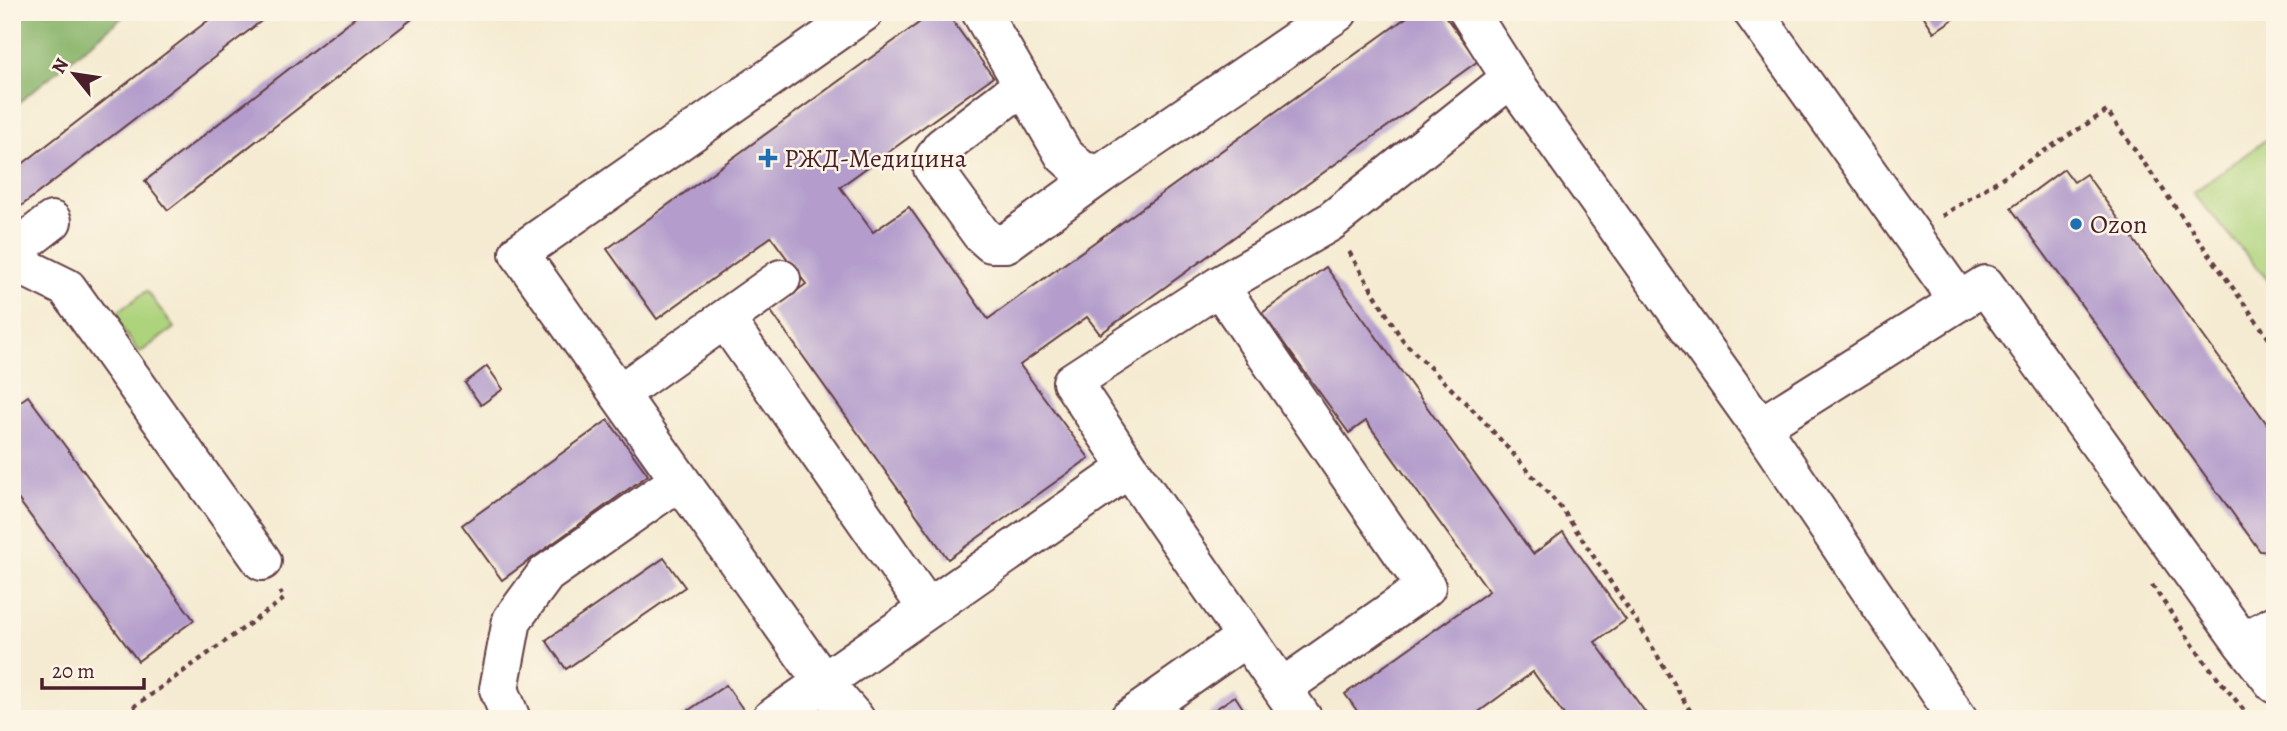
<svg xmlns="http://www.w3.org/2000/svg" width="2287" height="731" font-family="Alegreya,serif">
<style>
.green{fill:#add37c;stroke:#7c7954;stroke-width:2}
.forest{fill:#8ab56c;stroke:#6a6a4c;stroke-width:2}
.building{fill:#b49dcc}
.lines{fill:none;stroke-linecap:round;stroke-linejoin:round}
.minor-casing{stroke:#643e44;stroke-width:42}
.path{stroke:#643e44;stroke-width:4.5;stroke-dasharray:5 5;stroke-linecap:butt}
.minor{stroke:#fff;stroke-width:38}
.poi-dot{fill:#1f6fb2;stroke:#fcf5e5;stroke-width:2.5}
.labels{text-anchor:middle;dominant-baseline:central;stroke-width:5;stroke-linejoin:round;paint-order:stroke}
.poi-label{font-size:26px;fill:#4a1f2b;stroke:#fcf5e5;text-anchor:start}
</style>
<rect width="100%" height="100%" fill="#fcf5e5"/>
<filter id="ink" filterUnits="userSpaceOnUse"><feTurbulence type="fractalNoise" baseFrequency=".0143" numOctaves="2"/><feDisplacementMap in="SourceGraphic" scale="14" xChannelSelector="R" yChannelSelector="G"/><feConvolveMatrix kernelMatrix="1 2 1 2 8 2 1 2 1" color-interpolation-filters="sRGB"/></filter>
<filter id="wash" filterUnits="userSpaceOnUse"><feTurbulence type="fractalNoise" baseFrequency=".00686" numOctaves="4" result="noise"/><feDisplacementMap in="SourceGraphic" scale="28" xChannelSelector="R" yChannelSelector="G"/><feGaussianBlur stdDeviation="1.57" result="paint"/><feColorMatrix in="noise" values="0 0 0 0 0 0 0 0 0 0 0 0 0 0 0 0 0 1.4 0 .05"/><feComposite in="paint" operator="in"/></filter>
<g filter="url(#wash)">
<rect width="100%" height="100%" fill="#f5ebd2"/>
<path class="green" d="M 2275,133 L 2275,278 L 2272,285 L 2193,193 Z
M 147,291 L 174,328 L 139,353 L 113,315 Z"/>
<path class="forest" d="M 12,12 L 129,12 L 12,108 Z"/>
<g id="blocks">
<path class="building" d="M 219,12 L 273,12 L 12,213 L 12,172 Z
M 362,12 L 421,12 L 168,210 L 145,181 Z
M 934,12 L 946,12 L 993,77 L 840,187 L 873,232 L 909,207 L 988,319 L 1414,12 L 1442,12 L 1478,61 L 1100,334 L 1087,317 L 1020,365 L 1089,458 L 948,559 L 770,310 L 806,284 L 771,237 L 657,319 L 607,249 Z
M 1921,12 L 1964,12 L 1934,32 Z
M 2064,169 L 2074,182 L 2086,174 L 2275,435 L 2275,552 L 2260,551 L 2011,208 Z
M 1326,267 L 1533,554 L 1563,532 L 1626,620 L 1595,642 L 1650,719 L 1567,719 L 1533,672 L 1469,719 L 1363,719 L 1345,694 L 1489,591 L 1366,421 L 1349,433 L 1262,313 Z
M 487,366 L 503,389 L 481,405 L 465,383 Z
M 28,396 L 194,620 L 138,661 L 12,491 L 12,407 Z
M 608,420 L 648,475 L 502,580 L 462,525 Z
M 664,558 L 685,587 L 566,669 L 546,640 Z
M 726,685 L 747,715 L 742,719 L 676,719 Z
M 1235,696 L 1250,719 L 1201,719 Z"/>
</g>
</g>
<g filter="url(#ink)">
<use href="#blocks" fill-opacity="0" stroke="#643e44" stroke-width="2"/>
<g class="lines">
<defs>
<path id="minor" d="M 981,12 L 1064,155 L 1082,171 L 1101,174 L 1338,12
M 1469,12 L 1511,78 L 1760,427 L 1958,719
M 1753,12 L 1959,301
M 1023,85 L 942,147 L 934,159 L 933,168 L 981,234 L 991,243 L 1006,243 L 1101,174
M 12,252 L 52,221
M 12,261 L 67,288 L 262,561
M 1219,286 L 1426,587 L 1282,688
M 725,319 L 928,609
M 619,394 L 781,279
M 1760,427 L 1985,285 L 2242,642 L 2275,684
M 2242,642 L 2275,625
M 511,719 L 499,689 L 512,620 L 546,574 L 680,480
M 771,719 L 1129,468
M 855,719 L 823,682 L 519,253 L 864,12
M 1129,719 L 1246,637
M 1303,719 L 1129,468 L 1072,382 L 1219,286 L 1330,222 L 1511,78"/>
</defs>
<use href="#minor" class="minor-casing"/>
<path class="path" d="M 1942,216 L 2107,111 L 2275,347
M 1349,252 L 1403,341 L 1481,418 L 1563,510 L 1639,625 L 1695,719
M 2152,585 L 2202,658 L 2251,719
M 117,719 L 284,599 L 280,592"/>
<use href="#minor" class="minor"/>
</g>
</g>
<g class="poi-dot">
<path d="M764.5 147.5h7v7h7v7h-7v7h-7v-7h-7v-7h7z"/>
<circle cx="2076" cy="224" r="7"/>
</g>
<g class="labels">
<g class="poi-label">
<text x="784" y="158">РЖД-Медицина</text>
<text x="2090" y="224">Ozon</text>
</g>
</g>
<rect width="2287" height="731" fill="none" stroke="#fcf5e5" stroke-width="42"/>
<g transform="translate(74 74) rotate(300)" stroke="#fcf5e5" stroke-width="5" paint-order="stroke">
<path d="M0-5L12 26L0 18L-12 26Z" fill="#4a1f2b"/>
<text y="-10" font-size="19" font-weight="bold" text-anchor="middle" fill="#4a1f2b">N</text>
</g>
<path d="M42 678v10h102v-10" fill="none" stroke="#4a1f2b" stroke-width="3.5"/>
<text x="52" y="678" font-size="21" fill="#4a1f2b" stroke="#fcf5e5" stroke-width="5" paint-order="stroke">20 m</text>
</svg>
